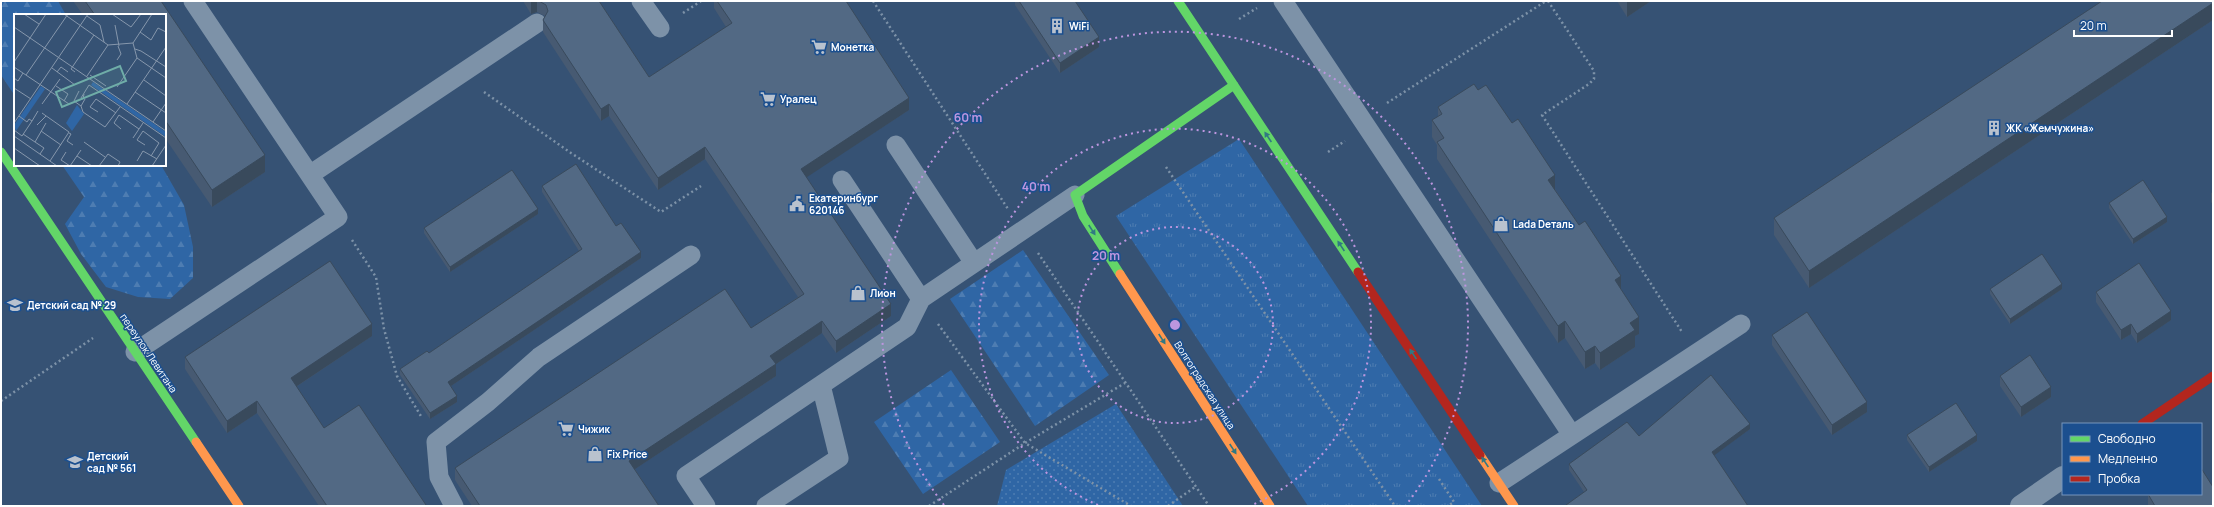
<svg xmlns="http://www.w3.org/2000/svg" width="2214" height="507" font-family="Manrope,sans-serif">
<style>
.grass{fill:url(#grass-dots)}
.forest{fill:url(#forest-firs)}
.park{fill:url(#park-tufts)}
.lines{fill:none;stroke-linecap:round;stroke-linejoin:round}
.path{stroke:#7d92a8;stroke-width:2.5;stroke-dasharray:2 3;stroke-linecap:butt}
.lane{stroke:#7d92a8;stroke-width:19}
.street{stroke:#7d92a8;stroke-width:22}
.fast{stroke:#63d668;stroke-width:9}
.slow{stroke:#ff974d;stroke-width:9}
.jam{stroke:#b3261e;stroke-width:9}
.wall{fill:#475a72}
.shaded-wall{fill:#394a5c}
.building{fill:#526984;stroke:#394a5c}
.oneway{fill:#317883}
.ring{fill:none;stroke:#bd96df;stroke-width:2;stroke-dasharray:2 4}
.labels{text-anchor:middle;dominant-baseline:central;stroke-width:3;stroke-linejoin:round;paint-order:stroke}
.poi-label{font-size:10px;font-weight:bold;fill:#fff;stroke:#1b4f8f;text-anchor:start}
.street-label{font-size:10px;fill:#fff;stroke:#1b4f8f}
.inset-road{fill:none;stroke:#8697ac;stroke-width:1}
.view{fill:#6fada8;fill-opacity:0.15;stroke:#6fada8;stroke-width:2}
.inset-edge{fill:none;stroke:#fff;stroke-width:2}
.centre{fill:#bd96df;stroke:#1b4f8f;stroke-width:2}
.ring-label{font-size:12px;text-anchor:middle;font-weight:bold;fill:#bd96df;stroke:#1b4f8f;stroke-width:3;stroke-linejoin:round;paint-order:stroke}
</style>
<defs>
<pattern id="grass-dots" width="8" height="8" patternUnits="userSpaceOnUse"><rect width="8" height="8" fill="#2f66a5"/><path d="M2 2h.1M6 6h.1" fill="none" stroke="#4e7db2" stroke-width="1.8" stroke-linecap="round"/></pattern>
<pattern id="forest-firs" width="22" height="20" patternUnits="userSpaceOnUse"><rect width="22" height="20" fill="#2f66a5"/><path d="M5 1l3.5 6h-7zM16 11l3.5 6h-7z" fill="#4e7db2"/></pattern>
<pattern id="park-tufts" width="24" height="20" patternUnits="userSpaceOnUse"><rect width="24" height="20" fill="#2f66a5"/><path d="M3 7l-1-3M5 7V3M7 7l1-3M15 17l-1-3M17 17v-4M19 17l1-3" fill="none" stroke="#4e7db2"/></pattern>
</defs>
<rect width="100%" height="100%" fill="#365274"/>
<path class="grass" d="M 1116,404 L 1183,506 L 997,506 L 1006,470 Z"/>
<path class="forest" d="M 1,1 L 58,1 L 66,15 L 15,15 L 15,96 L 1,75 Z
M 62,165 L 161,165 L 184,205 L 193,247 L 193,278 L 170,299 L 138,297 L 106,287 L 81,254 L 65,224 L 84,197 Z
M 1023,250 L 1109,375 L 1035,426 L 950,299 Z
M 951,370 L 1000,442 L 923,494 L 874,422 Z"/>
<path class="park" d="M 1239,139 L 1482,506 L 1308,506 L 1116,216 Z"/>
<g class="lines">
<path class="path" d="M 873,1 L 1008,209
M 1548,1 L 1594,71 L 1594,79 L 1589,84 L 1542,115 L 1682,332
M 683,13 L 701,1
M 1239,19 L 1257,8
M 484,92 L 571,153 L 661,212 L 701,186
M 1387,103 L 1546,1
M 1328,152 L 1345,141
M 1166,167 L 1395,506
M 352,240 L 376,277 L 384,329 L 397,376 L 422,418
M 1038,253 L 1209,506
M 938,324 L 1025,443 L 1131,506
M 1,401 L 93,338
M 1439,479 L 1454,502 L 1448,506
M 929,506 L 1025,443 L 1125,383
M 1168,506 L 1195,487"/>
<path class="lane" d="M 641,1 L 660,28
M 1283,1 L 1572,435
M 896,145 L 974,263
M 311,174 L 537,23
M 842,180 L 921,299
M 135,352 L 338,217 L 193,1
M 1499,483 L 1741,324
M 454,506 L 439,477 L 436,442 L 488,402 L 539,357 L 691,255
M 706,506 L 686,476 L 907,327 L 921,299 L 1075,195
M 766,506 L 839,458 L 821,385"/>
<path class="street" d="M 2021,506 L 2063,477"/>
<path class="fast" d="M 1178,1 L 1358,272
M 1,152 L 196,442
M 1120,274 L 1083,216 L 1075,195 L 1234,85"/>
<path class="slow" d="M 1120,274 L 1270,506
M 196,442 L 239,506
M 1480,455 L 1514,506"/>
<path class="jam" d="M 1358,272 L 1480,455
M 2142,424 L 2213,376"/>
</g>
<path class="wall" d="M 73,1 L 161,1 L 265,172 L 212,207 L 165,138 L 165,15 L 83,15 Z
M 523,1 L 599,1 L 649,77 L 726,27 L 714,8 L 714,1 L 846,1 L 909,110 L 806,177 L 891,316 L 836,353 L 822,333 L 776,364 L 776,376 L 635,469 L 659,506 L 472,506 L 455,480 L 455,468 L 751,328 L 798,297 L 705,159 L 658,190 L 609,116 L 601,121 L 543,32 L 543,20 L 545,16 L 537,12 L 531,14 Z
M 1015,1 L 1075,1 L 1099,47 L 1060,73 L 1015,5 Z
M 1617,1 L 1651,1 L 1627,17 Z
M 2213,1 L 2213,20 L 1809,288 L 1774,235 L 1774,218 Z
M 1478,90 L 1555,189 L 1621,289 L 1639,334 L 1635,336 L 1635,347 L 1600,370 L 1595,363 L 1585,369 L 1565,338 L 1558,343 L 1437,159 L 1437,145 L 1432,137 L 1432,120 L 1438,117 L 1438,107 Z
M 542,186 L 616,226 L 641,258 L 451,386 L 457,402 L 430,419 L 400,375 L 400,369 L 429,353 L 579,251 L 542,192 Z
M 2213,192 L 2213,205 L 2211,202 L 2211,193 Z
M 2109,203 L 2167,222 L 2133,244 L 2109,208 Z
M 538,214 L 450,272 L 424,233 L 424,228 Z
M 1990,289 L 2062,289 L 2010,324 L 1990,294 Z
M 2096,292 L 2171,320 L 2137,343 L 2131,334 L 2121,340 L 2096,302 Z
M 1772,335 L 1867,412 L 1832,435 L 1772,345 Z
M 372,336 L 296,387 L 324,428 L 426,506 L 319,506 L 257,413 L 227,433 L 185,369 L 185,357 Z
M 2000,376 L 2051,397 L 2021,417 L 2000,386 Z
M 1750,429 L 1714,455 L 1748,506 L 1566,506 L 1566,505 L 1584,492 L 1569,470 L 1569,464 L 1639,436 Z
M 1907,435 L 1977,441 L 1929,472 L 1907,440 Z
M 2148,494 L 2213,506 L 2148,506 Z"/>
<path class="shaded-wall" d="M 534,1 L 537,1 L 537,12 L 531,14 L 531,2 Z
M 1627,1 L 1651,1 L 1627,17 Z
M 2213,3 L 2213,20 L 1809,288 L 1809,271 Z
M 1099,37 L 1099,47 L 1060,73 L 1060,63 Z
M 909,98 L 909,110 L 801,181 L 801,169 Z
M 609,104 L 609,116 L 601,121 L 601,109 Z
M 705,147 L 705,159 L 658,190 L 658,178 Z
M 265,155 L 265,172 L 212,207 L 212,190 Z
M 1555,175 L 1555,192 L 1548,180 Z
M 538,209 L 538,214 L 450,272 L 450,267 Z
M 2167,217 L 2167,222 L 2133,244 L 2133,239 Z
M 641,252 L 641,258 L 448,388 L 448,382 Z
M 1621,276 L 1621,293 L 1615,280 Z
M 2062,284 L 2062,289 L 2010,324 L 2010,319 Z
M 891,304 L 891,316 L 836,353 L 836,341 Z
M 2171,311 L 2171,320 L 2137,343 L 2137,334 Z
M 1639,317 L 1639,334 L 1635,336 L 1635,347 L 1600,370 L 1600,353 L 1630,323 Z
M 822,321 L 822,333 L 776,364 L 776,376 L 629,473 L 629,461 L 770,356 Z
M 1565,321 L 1565,338 L 1558,343 L 1558,326 Z
M 372,324 L 372,336 L 291,390 L 291,378 Z
M 2131,324 L 2131,334 L 2121,340 L 2121,330 Z
M 1595,346 L 1595,363 L 1585,369 L 1585,352 Z
M 2051,387 L 2051,397 L 2021,417 L 2021,407 Z
M 457,396 L 457,402 L 430,419 L 430,413 Z
M 257,401 L 257,413 L 227,433 L 227,421 Z
M 1867,402 L 1867,412 L 1832,435 L 1832,425 Z
M 1750,424 L 1750,429 L 1712,457 L 1712,452 Z
M 1977,435 L 1977,441 L 1929,472 L 1929,467 Z"/>
<path class="building" d="M 85,1 L 161,1 L 265,155 L 212,190 L 165,120 L 165,15 L 95,15 Z
M 539,1 L 599,1 L 649,77 L 732,23 L 717,1 L 846,1 L 909,98 L 801,169 L 891,304 L 836,341 L 822,321 L 770,356 L 776,364 L 629,461 L 659,506 L 480,506 L 455,468 L 725,289 L 751,328 L 804,294 L 705,147 L 658,178 L 609,104 L 601,109 L 543,20 L 548,11 L 546,5 Z
M 1019,1 L 1075,1 L 1099,37 L 1060,63 Z
M 2102,1 L 2213,1 L 2213,3 L 1809,271 L 1774,218 Z
M 1474,84 L 1478,90 L 1486,85 L 1512,123 L 1518,119 L 1555,175 L 1548,180 L 1579,225 L 1585,221 L 1621,276 L 1615,280 L 1639,317 L 1630,323 L 1635,330 L 1600,353 L 1595,346 L 1585,352 L 1565,321 L 1558,326 L 1437,142 L 1444,138 L 1432,120 L 1442,114 L 1438,107 Z
M 576,164 L 616,226 L 621,223 L 641,252 L 448,382 L 457,396 L 430,413 L 400,369 L 427,351 L 429,353 L 582,249 L 542,186 Z
M 512,170 L 538,209 L 450,267 L 424,228 Z
M 2143,180 L 2167,217 L 2133,239 L 2109,203 Z
M 2042,254 L 2062,284 L 2010,319 L 1990,289 Z
M 330,261 L 372,324 L 291,378 L 324,428 L 359,405 L 426,505 L 425,506 L 327,506 L 257,401 L 227,421 L 185,357 Z
M 2139,263 L 2171,311 L 2137,334 L 2131,324 L 2121,330 L 2096,292 Z
M 1807,312 L 1867,402 L 1832,425 L 1772,335 Z
M 2030,355 L 2051,387 L 2021,407 L 2000,376 Z
M 1711,375 L 1750,424 L 1712,452 L 1748,506 L 1567,506 L 1566,505 L 1587,490 L 1569,464 L 1627,422 L 1639,436 Z
M 1956,403 L 1977,435 L 1929,467 L 1907,435 Z
M 2201,468 L 2213,487 L 2213,506 L 2155,506 L 2148,494 L 2201,494 Z"/>
<defs><path id="oneway-solid" d="M-6-.8H1V-3.2L6.5 0L1 3.2V.8H-6Z"/></defs>
<g class="oneway">
<use href="#oneway-solid" transform="translate(1268 137) rotate(-124)"/>
<use href="#oneway-solid" transform="translate(1092 230) rotate(57)"/>
<use href="#oneway-solid" transform="translate(1341 246) rotate(-124)"/>
<use href="#oneway-solid" transform="translate(1162 339) rotate(57)"/>
<use href="#oneway-solid" transform="translate(1413 354) rotate(-124)"/>
<use href="#oneway-solid" transform="translate(1233 449) rotate(57)"/>
<use href="#oneway-solid" transform="translate(1485 462) rotate(-124)"/>
</g>
<g class="ring">
<circle cx="1175" cy="325" r="98"/>
<path d="M1098 505A196 196 0 1 1 1252 505"/>
<path d="M944 505A293 293 0 1 1 1406 505"/>
</g>
<defs>
<symbol id="building-bare" viewBox="-9 -9 18 18"><path d="M-4-6H4V6H1V3H-1V6H-4ZM-2.5-4.3h1.7v1.8h-1.7ZM.8-4.3h1.7v1.8H.8ZM-2.5-1h1.7V.8h-1.7ZM.8-1h1.7V.8H.8Z" fill="#b9c2ce" stroke="#1b4f8f" stroke-width="2.5" paint-order="stroke"/></symbol>
<symbol id="supermarket-bare" viewBox="-9 -9 18 18"><path d="M-6-5.5h2.5l.6 2H6L4.5 2H-2.5L-4.4-4H-6ZM-1.5 3.2a1.3 1.3 0 1 0 .1 0ZM3 3.2a1.3 1.3 0 1 0 .1 0Z" fill="#b9c2ce" stroke="#1b4f8f" stroke-width="2.5" paint-order="stroke"/></symbol>
<symbol id="civic-bare" viewBox="-9 -9 18 18"><path d="M-.6-6.5H3V-4.5H.6V-3L4-1V1h2V6H-6V1h2V-1L-.6-3ZM-1.2 2.5V6h2.4V2.5Z" fill="#b9c2ce" stroke="#1b4f8f" stroke-width="2.5" paint-order="stroke"/></symbol>
<symbol id="shop-bare" viewBox="-9 -9 18 18"><path d="M-5-2.5h2.3a2.7 3.5 0 0 1 5.4 0H5L5.5 6h-11ZM-1.5-2.5h3a1.5 2.3 0 0 0-3 0Z" fill="#b9c2ce" stroke="#1b4f8f" stroke-width="2.5" paint-order="stroke"/></symbol>
<symbol id="school-bare" viewBox="-9 -9 18 18"><path d="M0-5L7-2L0 1L-7-2ZM-4 1L0 2.5L4 1V4Q0 6-4 4Z" fill="#b9c2ce" stroke="#1b4f8f" stroke-width="2.5" paint-order="stroke"/></symbol>
</defs>
<g fill-rule="evenodd">
<use href="#building-bare" x="1046" y="15" width="22" height="22"/>
<use href="#supermarket-bare" x="808" y="36" width="22" height="22"/>
<use href="#supermarket-bare" x="757" y="88" width="22" height="22"/>
<use href="#building-bare" x="1983" y="117" width="22" height="22"/>
<use href="#civic-bare" x="786" y="193" width="22" height="22"/>
<use href="#shop-bare" x="1490" y="213" width="22" height="22"/>
<use href="#shop-bare" x="847" y="282" width="22" height="22"/>
<use href="#school-bare" x="4" y="294" width="22" height="22"/>
<use href="#supermarket-bare" x="555" y="418" width="22" height="22"/>
<use href="#shop-bare" x="584" y="443" width="22" height="22"/>
<use href="#school-bare" x="64" y="451" width="22" height="22"/>
</g>
<g class="labels">
<g class="poi-label">
<text x="1069" y="26">WiFi</text>
<text x="831" y="47">Монетка</text>
<text x="780" y="99">Уралец</text>
<text x="2006" y="128">ЖК «Жемчужина»</text>
<text x="809" y="198">Екатеринбург<tspan x="809" dy="12">620146</tspan></text>
<text x="1513" y="224">Lada Dеталь</text>
<text x="870" y="293">Лион</text>
<text x="27" y="305">Детский сад № 29</text>
<text x="578" y="429">Чижик</text>
<text x="607" y="454">Fix Price</text>
<text x="87" y="456">Детский<tspan x="87" dy="12">сад № 561</tspan></text>
</g>
<g class="street-label">
<text transform="translate(149 353) rotate(56)">переулок Левитана</text>
<text transform="translate(1205 385) rotate(57)">Волгоградская улица</text>
</g>
</g>
<g transform="translate(14 14)">
<rect width="152" height="152" fill="#365274"/>
<path d="M 27,72 L 31,75 L 2,117 L 0,111 Z" fill="#2f66a5"/>
<path d="M 63,91 L 70,100 L 58,117 L 52,109 Z" fill="#2f66a5"/>
<path d="M 79,68 L 152,118 L 152,123 L 77,71 Z" fill="#2f66a5"/>
<path class="inset-road" d="M 10,0 L 25,10M 50,0 L 94,31 L 119,29M 98,0 L 117,13M 73,2 L 86,11 L 90,28M 101,11 L 105,32M 0,13 L 152,117M 117,13 L 127,0M 126,18 L 137,26 L 144,14 L 152,18M 119,29 L 123,44 L 152,64M 119,29 L 138,0M 121,35 L 127,37 L 152,53M 103,46 L 107,40 L 104,32M 0,48 L 32,0M 0,53 L 55,90M 38,54 L 61,71M 43,58 L 47,53 L 54,58M 61,58 L 57,55 L 80,21M 12,61 L 54,0M 76,61 L 92,72M 73,62 L 94,31M 0,64 L 4,67 L 9,59M 130,66 L 152,82M 75,71 L 152,124M 42,72 L 54,80 L 50,87M 103,73 L 123,44M 0,74 L 17,85M 65,77 L 60,87 L 67,92 L 71,85M 121,78 L 152,99M 70,80 L 69,85 L 67,84 L 75,71M 28,90 L 46,65M 113,90 L 152,33M 67,92 L 69,98 L 91,113 L 106,93M 84,98 L 76,93 L 82,85 L 102,99M 28,99 L 55,118 L 36,147M 5,102 L 13,108 L 15,105 L 18,107 L 24,97M 139,108 L 152,89M 0,109 L 74,0M 23,111 L 32,102M 107,115 L 100,109 L 105,101 L 125,115M 0,116 L 8,122 L 18,107M 27,117 L 47,131M 55,119 L 57,120 L 53,127 L 59,131M 9,120 L 30,134 L 26,140M 0,122 L 43,152M 119,124 L 129,109M 21,128 L 32,109M 70,128 L 91,143M 131,131 L 123,126 L 129,117 L 145,129 L 137,142M 0,134 L 26,152M 52,138 L 47,146 L 56,152M 63,142 L 78,152M 123,147 L 129,137 L 143,145M 56,152 L 67,136M 85,152 L 94,140 L 106,148 L 104,152M 138,152 L 152,131"/>
<path class="view" d="M 106,52 L 112,67 L 48,93 L 42,78 Z"/>
<rect width="152" height="152" class="inset-edge"/>
</g>
<circle cx="1175" cy="325" r="6" class="centre"/>
<g class="ring-label">
<text x="968" y="122">60 m</text>
<text x="1036" y="191">40 m</text>
<text x="1106" y="260">20 m</text>
</g>
<rect width="2214" height="507" fill="none" stroke="#ffffff" stroke-width="4"/>
<rect x="2062" y="423" width="140" height="72" fill="#1b4f8f" stroke="#7695bc"/>
<rect x="2070" y="436" width="20" height="6" fill="#63d668" stroke="#7695bc"/>
<text x="2098" y="443" font-size="12" fill="#ffffff">Свободно</text>
<rect x="2070" y="456" width="20" height="6" fill="#ff974d" stroke="#7695bc"/>
<text x="2098" y="463" font-size="12" fill="#ffffff">Медленно</text>
<rect x="2070" y="476" width="20" height="6" fill="#b3261e" stroke="#7695bc"/>
<text x="2098" y="483" font-size="12" fill="#ffffff">Пробка</text>
<path d="M2074 30v6h98v-6" fill="none" stroke="#ffffff" stroke-width="2"/>
<text x="2080" y="30" font-size="12" fill="#ffffff" stroke="#1b4f8f" stroke-width="3" paint-order="stroke">20 m</text>
</svg>
